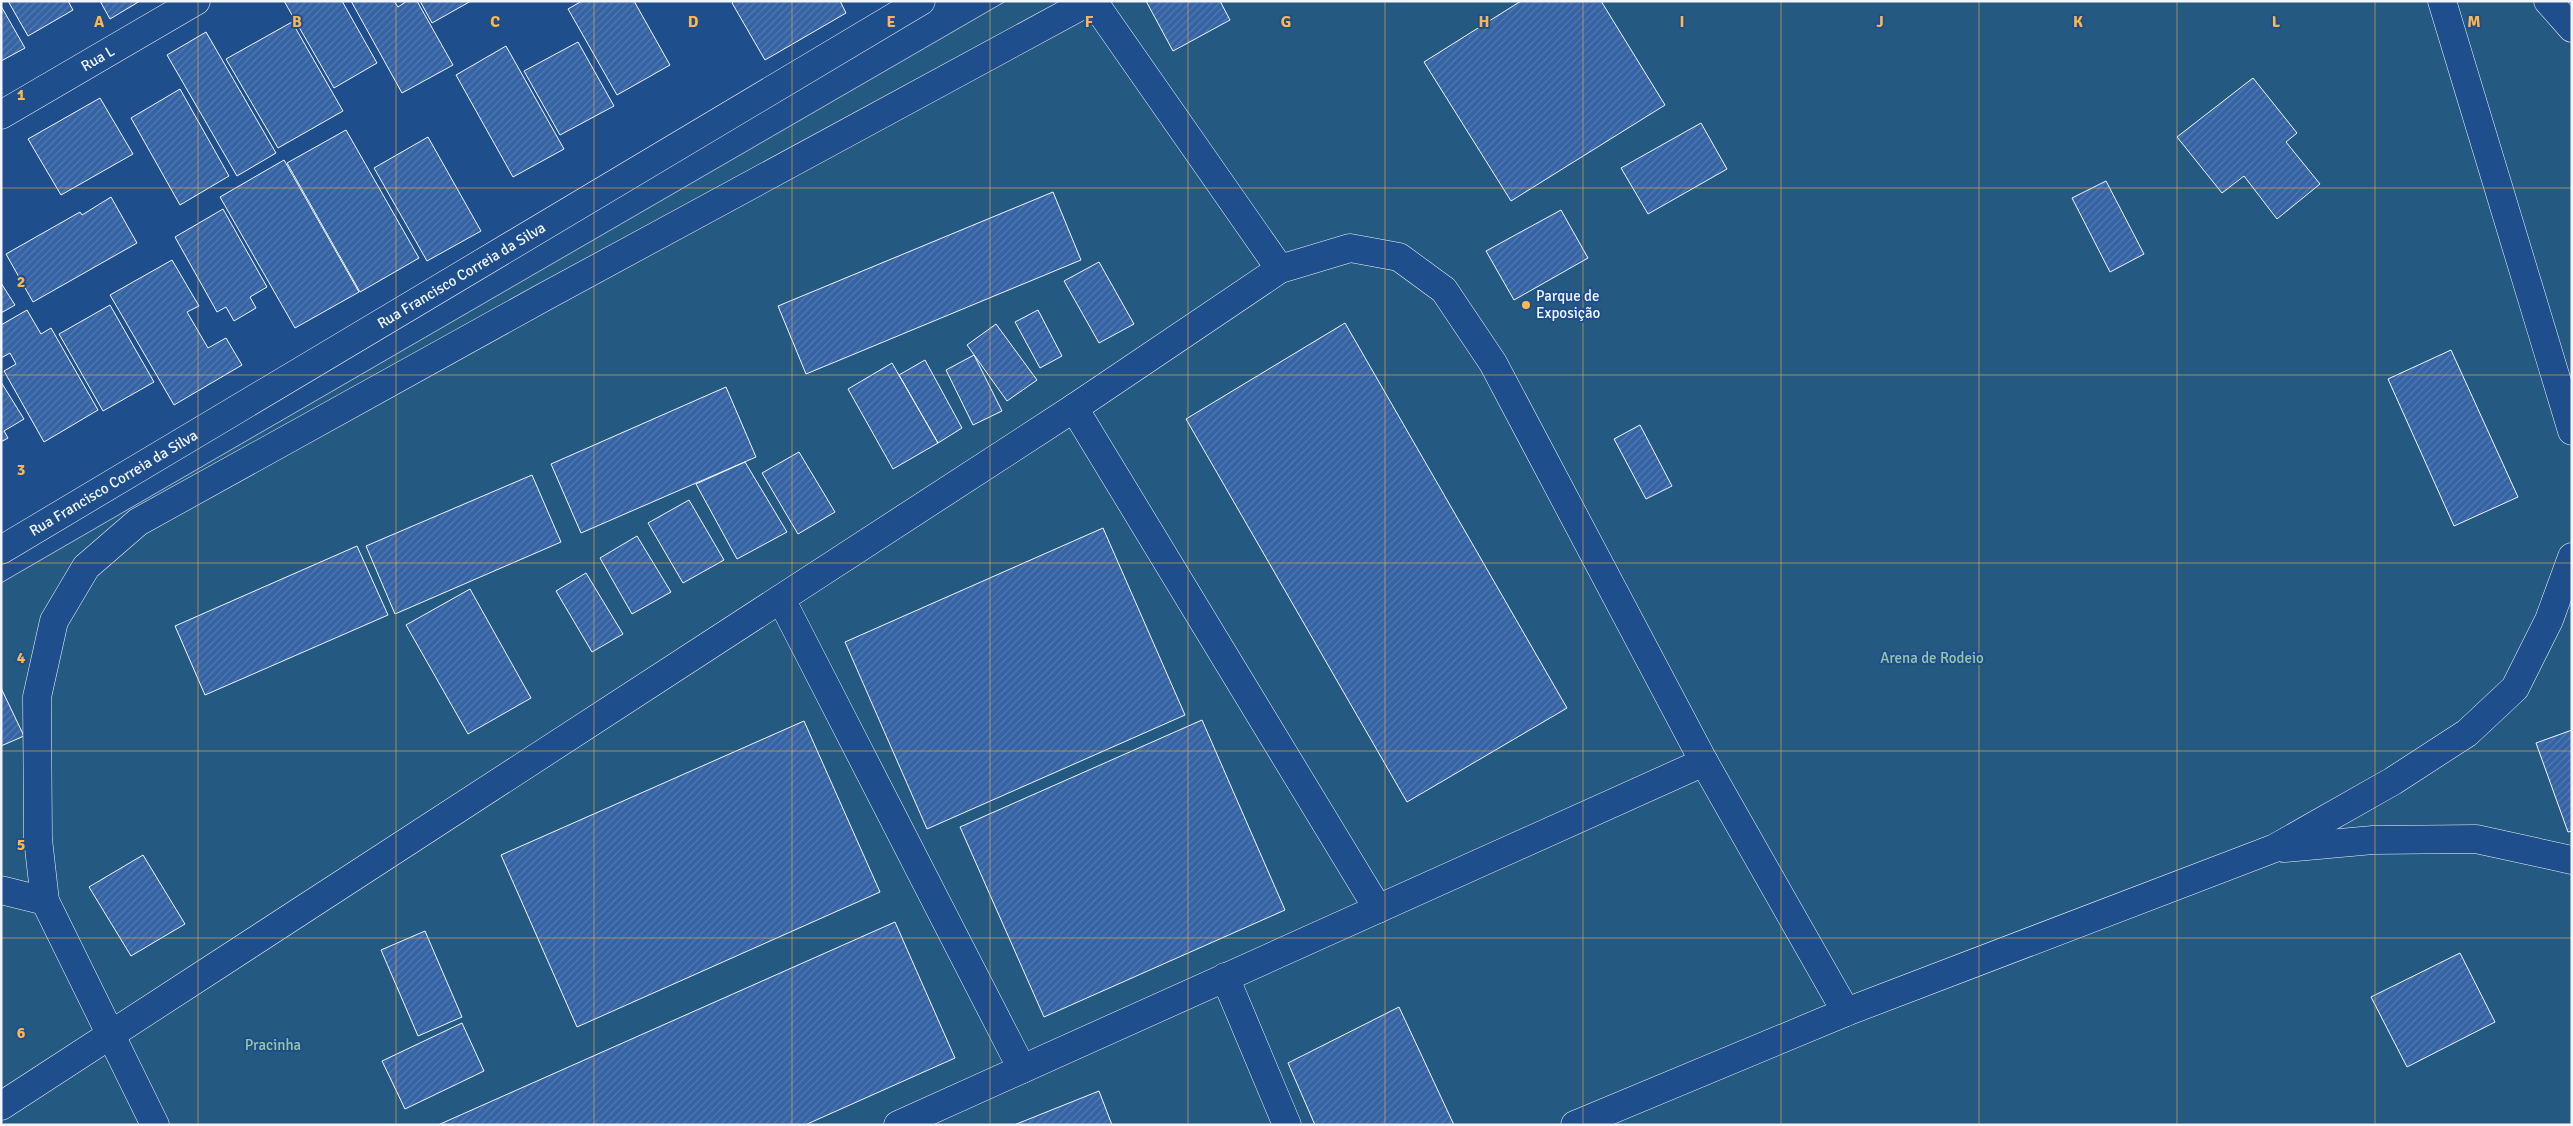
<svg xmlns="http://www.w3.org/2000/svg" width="2573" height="1126" font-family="Signika,sans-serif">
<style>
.park{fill:#245a82;stroke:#a8bbd7}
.building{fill:url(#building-hatch);stroke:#f2f6ff}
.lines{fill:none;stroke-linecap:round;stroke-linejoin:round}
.minor-casing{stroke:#f2f6ff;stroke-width:29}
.minor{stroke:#1f4e8c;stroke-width:28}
.grid{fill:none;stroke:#ffb74d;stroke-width:1;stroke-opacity:0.55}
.poi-dot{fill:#ffb74d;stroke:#1f4e8c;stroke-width:2}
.labels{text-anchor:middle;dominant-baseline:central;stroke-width:4;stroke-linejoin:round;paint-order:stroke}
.street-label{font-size:15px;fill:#f2f6ff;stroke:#1f4e8c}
.poi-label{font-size:15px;fill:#f2f6ff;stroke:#1f4e8c;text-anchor:start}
.park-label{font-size:15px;fill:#97c8a6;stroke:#1f4e8c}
.grid-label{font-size:16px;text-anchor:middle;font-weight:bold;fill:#ffb74d;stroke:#1f4e8c;stroke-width:4;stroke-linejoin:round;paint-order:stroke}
</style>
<defs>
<pattern id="building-hatch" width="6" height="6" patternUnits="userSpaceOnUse" patternTransform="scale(1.25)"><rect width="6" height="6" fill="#3563a3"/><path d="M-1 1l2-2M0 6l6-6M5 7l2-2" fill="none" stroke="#537ab1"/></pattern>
</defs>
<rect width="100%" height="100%" fill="#1f4e8c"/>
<path class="park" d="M 1006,1 L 2548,1 L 2572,28 L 2572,1125 L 1,1125 L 1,583 Z"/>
<path class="building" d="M 8,1 L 68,1 L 73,10 L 28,36 Z
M 100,1 L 140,1 L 110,19 Z
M 284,1 L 342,1 L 377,63 L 334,88 Z
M 351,1 L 394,1 L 398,7 L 407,1 L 417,1 L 453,65 L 402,93 Z
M 420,1 L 471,1 L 432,23 Z
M 582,1 L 634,1 L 670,65 L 617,95 L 568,9 Z
M 734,1 L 840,1 L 846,13 L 765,60 L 732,3 Z
M 1146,1 L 1220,1 L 1230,20 L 1173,51 Z
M 1521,1 L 1601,1 L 1665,105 L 1511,201 L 1424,62 Z
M 1,6 L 25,48 L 1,61 Z
M 292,22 L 343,111 L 278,148 L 226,59 Z
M 206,32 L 276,153 L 237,176 L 167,55 Z
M 578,42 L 614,106 L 560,135 L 524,71 Z
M 506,46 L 564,149 L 513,177 L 456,75 Z
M 2253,78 L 2297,133 L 2286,142 L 2320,184 L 2277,219 L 2244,176 L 2222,193 L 2177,137 Z
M 180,89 L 229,176 L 180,205 L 131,118 Z
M 100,98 L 133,154 L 61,195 L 28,139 Z
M 1701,123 L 1727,169 L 1648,214 L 1621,168 Z
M 346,130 L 419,258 L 360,292 L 287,163 Z
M 428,137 L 481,231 L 427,261 L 374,168 Z
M 284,160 L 359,292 L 295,328 L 220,197 Z
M 2106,181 L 2144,254 L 2110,272 L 2072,198 Z
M 1053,192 L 1081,260 L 806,374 L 778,306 Z
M 111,197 L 137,243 L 33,302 L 6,254 L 80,212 L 82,215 Z
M 223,209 L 267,287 L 250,297 L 256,308 L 234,321 L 226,307 L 217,312 L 175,237 Z
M 1561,210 L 1588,258 L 1514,300 L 1486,251 Z
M 172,260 L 199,306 L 187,312 L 208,348 L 226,338 L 242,365 L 174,405 L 110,295 Z
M 1099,262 L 1134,324 L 1099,343 L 1064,281 Z
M 1,283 L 15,305 L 1,313 Z
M 110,305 L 154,382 L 103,411 L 59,334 Z
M 27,310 L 41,334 L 51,328 L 98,410 L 44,442 L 4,371 L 16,364 L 10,353 L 1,358 L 1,325 Z
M 1038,310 L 1062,356 L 1040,368 L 1015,322 Z
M 1345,323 L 1567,708 L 1407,802 L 1186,419 Z
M 996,324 L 1037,380 L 1007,401 L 967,345 Z
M 2451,350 L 2518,497 L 2454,526 L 2388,379 Z
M 974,355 L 1002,411 L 973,425 L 946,370 Z
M 925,360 L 962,428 L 938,443 L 899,375 Z
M 892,363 L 938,443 L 893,469 L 848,389 Z
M 1,382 L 24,419 L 4,431 L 8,438 L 1,442 Z
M 726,387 L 756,457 L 581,533 L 551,464 Z
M 1640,425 L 1672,486 L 1646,499 L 1614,439 Z
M 799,452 L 835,512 L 798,534 L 762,473 Z
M 745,462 L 787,532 L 737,559 L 696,484 Z
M 532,475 L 561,542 L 395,614 L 366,546 Z
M 689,500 L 724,560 L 683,583 L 648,523 Z
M 1103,528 L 1185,715 L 927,829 L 845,642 Z
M 637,536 L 671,592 L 632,614 L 600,558 Z
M 357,546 L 388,615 L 205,695 L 175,626 Z
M 586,573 L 623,634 L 592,652 L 556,591 Z
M 470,589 L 531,698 L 468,734 L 406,625 Z
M 1,688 L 24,736 L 1,746 Z
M 1202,720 L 1285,910 L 1044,1017 L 960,827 Z
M 804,721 L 880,892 L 577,1027 L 501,855 Z
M 2572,730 L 2572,831 L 2568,832 L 2536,743 Z
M 143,855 L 185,924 L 131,956 L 89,887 Z
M 895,922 L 955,1058 L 805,1125 L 438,1125 Z
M 425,931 L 462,1017 L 418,1036 L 381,950 Z
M 2460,953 L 2495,1022 L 2407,1067 L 2371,997 Z
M 1399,1007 L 1454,1125 L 1315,1125 L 1288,1063 Z
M 462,1023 L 484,1071 L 405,1109 L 382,1061 Z
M 1099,1091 L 1112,1125 L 1014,1125 Z"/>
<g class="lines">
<defs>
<g id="minor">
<path d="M 1093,1 L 1280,269"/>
<path d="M 2442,1 L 2572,431"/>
<path d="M 2548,1 L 2572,28"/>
<path id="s1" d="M 1,115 L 196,1"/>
<path d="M 1074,408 L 1378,909"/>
<path id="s2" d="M 1,550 L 921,1"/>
<path d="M 781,599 L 1022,1069"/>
<path d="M 2284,848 L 2373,840 L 2476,839 L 2572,860"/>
<path d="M 1,890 L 45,901"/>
<path d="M 1225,977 L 1287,1125"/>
<path d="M 1,1106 L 1074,408 L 1280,269 L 1350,248 L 1399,257 L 1444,290 L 1493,363 L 1704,762 L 1846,1012"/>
<path d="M 155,1125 L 45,901 L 38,839 L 37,697 L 54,621 L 86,567 L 138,522 L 544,297 L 1090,1"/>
<path d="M 898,1125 L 1704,762"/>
<path d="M 1575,1125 L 1846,1012 L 2275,848 L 2393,781 L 2467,733 L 2515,688 L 2549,620 L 2572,557"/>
</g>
</defs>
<use href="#minor" class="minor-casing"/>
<use href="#minor" class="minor"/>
</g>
<path class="grid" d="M 198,1 L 198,1125M 396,1 L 396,1125M 594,1 L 594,1125M 792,1 L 792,1125M 990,1 L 990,1125M 1188,1 L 1188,1125M 1385,1 L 1385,1125M 1583,1 L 1583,1125M 1781,1 L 1781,1125M 1979,1 L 1979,1125M 2177,1 L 2177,1125M 2375,1 L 2375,1125M 1,188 L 2572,188M 1,375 L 2572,375M 1,563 L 2572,563M 1,751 L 2572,751M 1,938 L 2572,938"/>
<circle class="poi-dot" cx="1526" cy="305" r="5"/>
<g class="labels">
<g class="street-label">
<text stroke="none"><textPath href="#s1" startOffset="112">Rua L</textPath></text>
<text stroke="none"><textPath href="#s2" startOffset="536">Rua Francisco Correia da Silva</textPath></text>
<text stroke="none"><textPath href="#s2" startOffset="131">Rua Francisco Correia da Silva</textPath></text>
</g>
<g class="poi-label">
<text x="1536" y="296">Parque de<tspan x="1536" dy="17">Exposição</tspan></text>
</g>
<g class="park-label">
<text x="1932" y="658">Arena de Rodeio</text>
<text x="273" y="1045">Pracinha</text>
</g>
</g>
<g class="grid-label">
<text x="99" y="27">A</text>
<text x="297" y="27">B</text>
<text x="495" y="27">C</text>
<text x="693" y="27">D</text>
<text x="891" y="27">E</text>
<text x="1089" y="27">F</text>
<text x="1286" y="27">G</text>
<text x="1484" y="27">H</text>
<text x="1682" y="27">I</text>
<text x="1880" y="27">J</text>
<text x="2078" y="27">K</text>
<text x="2276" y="27">L</text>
<text x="2474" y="27">M</text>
<text x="21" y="100">1</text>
<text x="21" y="287">2</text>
<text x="21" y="475">3</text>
<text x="21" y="663">4</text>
<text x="21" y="850">5</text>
<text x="21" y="1038">6</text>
</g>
<rect width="2573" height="1126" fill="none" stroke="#f2f6ff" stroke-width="5"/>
</svg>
